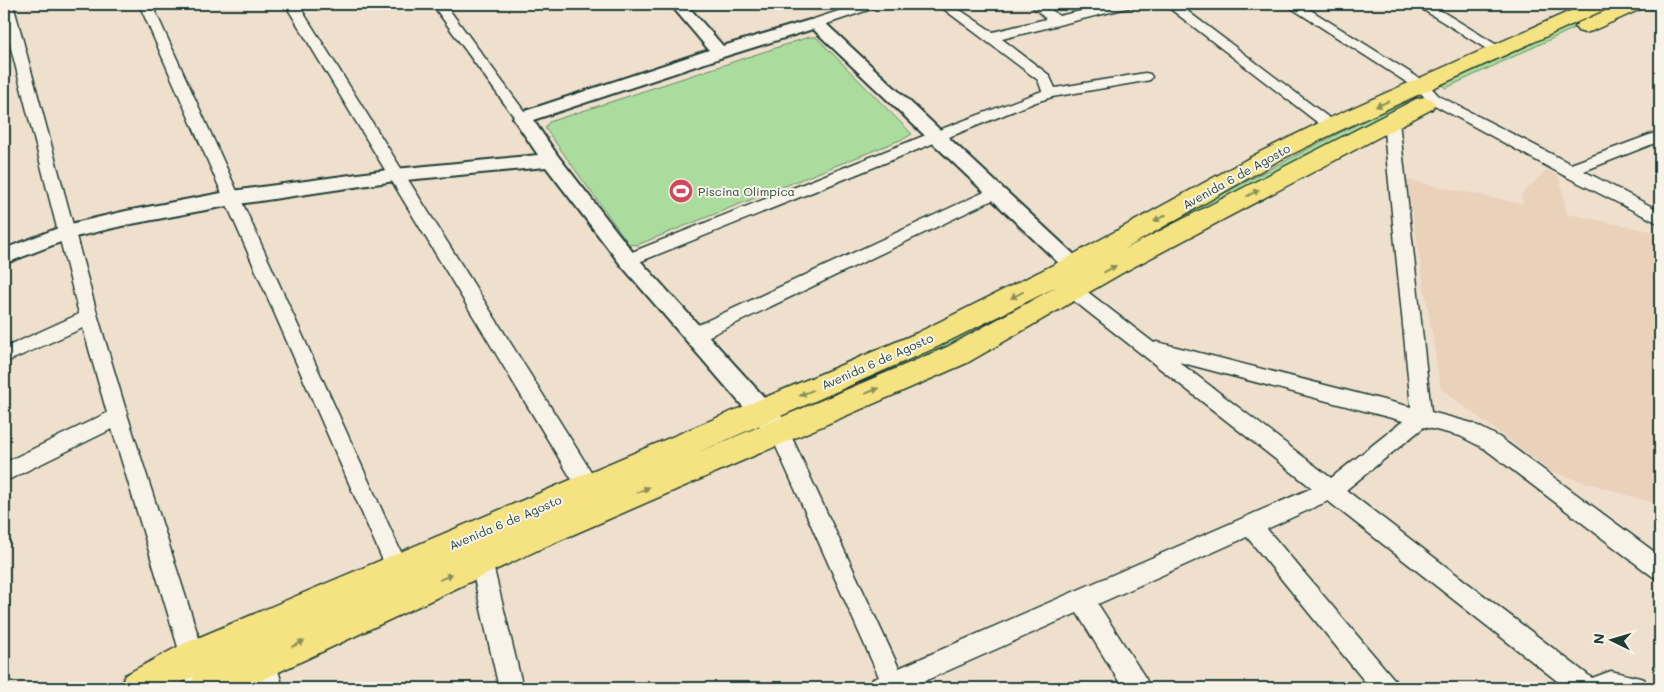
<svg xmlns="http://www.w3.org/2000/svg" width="1664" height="692" font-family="Mali,sans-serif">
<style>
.built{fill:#e9d1ba}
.green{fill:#aadc9d;stroke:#648c68}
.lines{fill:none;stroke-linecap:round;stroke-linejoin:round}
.minor-casing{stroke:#1f3d34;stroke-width:3}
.tertiary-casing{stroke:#1f3d34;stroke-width:4}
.trunk-casing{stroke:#1f3d34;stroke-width:3}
.minor{fill:#f7f3e8;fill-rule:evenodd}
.tertiary{fill:#f7f3e8;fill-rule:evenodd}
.trunk{fill:#f5e382;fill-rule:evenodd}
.oneway{fill:#8a905b}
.labels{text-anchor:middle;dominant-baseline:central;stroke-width:4;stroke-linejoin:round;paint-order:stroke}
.street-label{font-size:12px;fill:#1f3d34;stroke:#f7f3e8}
.poi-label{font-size:12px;fill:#1f3d34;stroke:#f7f3e8;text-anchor:start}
</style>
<rect width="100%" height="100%" fill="#efdfcd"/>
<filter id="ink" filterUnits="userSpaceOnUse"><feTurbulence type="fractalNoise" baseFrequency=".02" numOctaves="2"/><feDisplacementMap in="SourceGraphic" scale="10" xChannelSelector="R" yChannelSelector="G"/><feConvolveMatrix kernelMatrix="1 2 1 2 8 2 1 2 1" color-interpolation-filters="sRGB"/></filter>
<g filter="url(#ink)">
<path class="built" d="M 1547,170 L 1559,177 L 1567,214 L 1655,232 L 1658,229 L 1660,230 L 1660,505 L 1552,472 L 1441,389 L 1407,180 L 1523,204 L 1521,195 Z"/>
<path class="green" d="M 1609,4 L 1624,5 L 1446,88 L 1438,83 Z
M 809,37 L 816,37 L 912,134 L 905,138 L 637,245 L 629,244 L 545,128 L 549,122 Z
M 1408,98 L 1415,103 L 1095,272 L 1088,265 L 1308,149 Z
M 1048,286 L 1055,293 L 925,360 L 791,414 L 787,406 Z"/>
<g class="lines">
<defs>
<path id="minor" d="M 4,4 L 13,4 L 98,317 L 128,417 L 205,657 L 212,688 L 188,688 L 181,657 L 112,429 L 4,482 L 4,463 L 107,413 L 83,328 L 4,363 L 4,348 L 79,314 L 4,21 Z
M 139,4 L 152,4 L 410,572 L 413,579 L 410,586 L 402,590 L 394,586 Z
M 285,4 L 298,4 L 602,489 L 605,496 L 602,503 L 594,505 L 586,503 Z
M 432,4 L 445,4 L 527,115 L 529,118 L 527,121 L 517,121 Z
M 860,4 L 879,4 L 877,7 L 821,26 L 811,26 L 809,23 L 811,20 Z
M 937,4 L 951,4 L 993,32 L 1046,19 L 1030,4 L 1044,4 L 1059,16 L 1111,4 L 1132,4 L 1131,7 L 1002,39 L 1049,75 L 1055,88 L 1145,73 L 1150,74 L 1152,77 L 1150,80 L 1145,81 L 1052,97 L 1036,102 L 634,264 L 628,266 L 622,264 L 619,260 L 622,256 L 931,133 L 1042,91 L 1038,80 Z
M 1164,4 L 1178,4 L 1336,123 L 1339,126 L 1336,129 L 1326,129 Z
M 1285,4 L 1301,4 L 1427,83 L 1439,96 L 1571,164 L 1660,131 L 1660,141 L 1584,171 L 1660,211 L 1660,224 L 1563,175 L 1429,102 L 1417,89 Z
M 1414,4 L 1430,4 L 1505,50 L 1498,54 L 1493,53 Z
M 1645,4 L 1660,4 L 1660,11 L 1647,7 Z
M 1391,116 L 1396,118 L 1399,121 L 1431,412 L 1472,423 L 1499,437 L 1660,556 L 1660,579 L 1652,576 L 1485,449 L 1460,436 L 1424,427 L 1346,490 L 1592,678 L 1611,671 L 1644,679 L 1647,688 L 1566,688 L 1328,501 L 1267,529 L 1394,679 L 1397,688 L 1370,688 L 1247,537 L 1098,604 L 1146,679 L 1149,688 L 1123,688 L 1077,613 L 909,688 L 870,688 L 873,679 L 879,677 L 769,431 L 772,425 L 779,423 L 786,425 L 899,668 L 1312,488 L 1055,286 L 1052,281 L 1055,276 L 1061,275 L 1067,276 L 1154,343 L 1157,342 L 1411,407 L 1383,121 L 1386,118 ZM 1179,362 L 1403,421 L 1331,478 Z
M 995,187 L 1001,188 L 1003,192 L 1001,196 L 701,340 L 694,342 L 687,340 L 685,335 L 687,330 Z
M 481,551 L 489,554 L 492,561 L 523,688 L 499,688 L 470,561 L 473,554 Z
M 265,648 L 273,652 L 283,688 L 259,688 L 253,660 L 257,652 Z"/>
<path id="tertiary" d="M 670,4 L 686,4 L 723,46 L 810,20 L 822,20 L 1081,261 L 1084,266 L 1081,271 L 1074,274 L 1067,271 L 813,29 L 726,56 L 533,120 L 558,156 L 635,255 L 783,418 L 786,425 L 783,432 L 774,435 L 765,432 L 621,265 L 546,167 L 395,181 L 232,205 L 126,225 L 71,238 L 4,264 L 4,249 L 66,225 L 126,211 L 232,191 L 395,169 L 538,155 L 513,118 L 516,114 L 709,50 Z"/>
<path id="trunk" d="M 1586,4 L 1611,4 L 1608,8 L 1339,131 L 1278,161 L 1123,250 L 1416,99 L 1424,97 L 1432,99 L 1435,104 L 1432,109 L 1124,272 L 967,363 L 540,549 L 245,688 L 189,688 L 194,676 L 172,688 L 120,688 L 125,675 L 181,645 L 917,333 L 1065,259 L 1262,151 L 1323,121 ZM 1058,286 L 947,347 L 697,453 L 937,347 Z
M 1621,4 L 1646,4 L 1643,8 L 1592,31 L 1585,33 L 1578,31 L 1575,27 L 1578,23 Z"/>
</defs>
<use href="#minor" class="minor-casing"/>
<use href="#tertiary" class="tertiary-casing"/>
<use href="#trunk" class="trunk-casing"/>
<use href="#minor" class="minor"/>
<use href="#tertiary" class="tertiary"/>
<use href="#trunk" class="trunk"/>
</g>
<defs><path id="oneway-solid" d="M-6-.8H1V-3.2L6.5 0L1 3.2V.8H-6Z" transform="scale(1.25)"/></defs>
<g class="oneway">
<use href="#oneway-solid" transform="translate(1382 104) rotate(157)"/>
<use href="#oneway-solid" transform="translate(1253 193) rotate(-28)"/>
<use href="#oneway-solid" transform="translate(1160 218) rotate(151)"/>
<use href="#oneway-solid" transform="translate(1110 269) rotate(-29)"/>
<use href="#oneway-solid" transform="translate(1017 295) rotate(153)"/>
<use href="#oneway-solid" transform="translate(872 391) rotate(-23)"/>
<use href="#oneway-solid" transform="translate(806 393) rotate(157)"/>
<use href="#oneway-solid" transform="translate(643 490) rotate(-23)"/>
<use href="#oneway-solid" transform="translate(446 577) rotate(-25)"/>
<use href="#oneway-solid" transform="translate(298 644) rotate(-25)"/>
</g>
</g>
<defs>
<symbol id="stadium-disc" viewBox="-11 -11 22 22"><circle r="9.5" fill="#d1495b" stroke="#f7f3e8"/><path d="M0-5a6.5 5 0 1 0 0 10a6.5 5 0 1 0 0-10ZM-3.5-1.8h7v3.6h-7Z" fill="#fff"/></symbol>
</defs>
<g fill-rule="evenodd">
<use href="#stadium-disc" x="667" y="177" width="28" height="28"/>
</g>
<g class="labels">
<g class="street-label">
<text transform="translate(1236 176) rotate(-29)">Avenida 6 de Agosto</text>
<text transform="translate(877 361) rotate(-24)">Avenida 6 de Agosto</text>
<text transform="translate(505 522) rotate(-23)">Avenida 6 de Agosto</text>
</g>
<g class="poi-label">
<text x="698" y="191">Piscina Olímpica</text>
</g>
</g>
<rect width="1664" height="692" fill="none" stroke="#f7f3e8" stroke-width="20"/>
<rect x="10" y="10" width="1644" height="672" fill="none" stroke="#1f3d34" stroke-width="2" filter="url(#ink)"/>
<g transform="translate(1612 640) rotate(275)" stroke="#f7f3e8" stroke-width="4" paint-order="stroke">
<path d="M0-4L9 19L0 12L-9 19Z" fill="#1f3d34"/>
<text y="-8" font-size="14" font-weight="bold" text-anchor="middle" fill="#1f3d34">N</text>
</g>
</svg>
